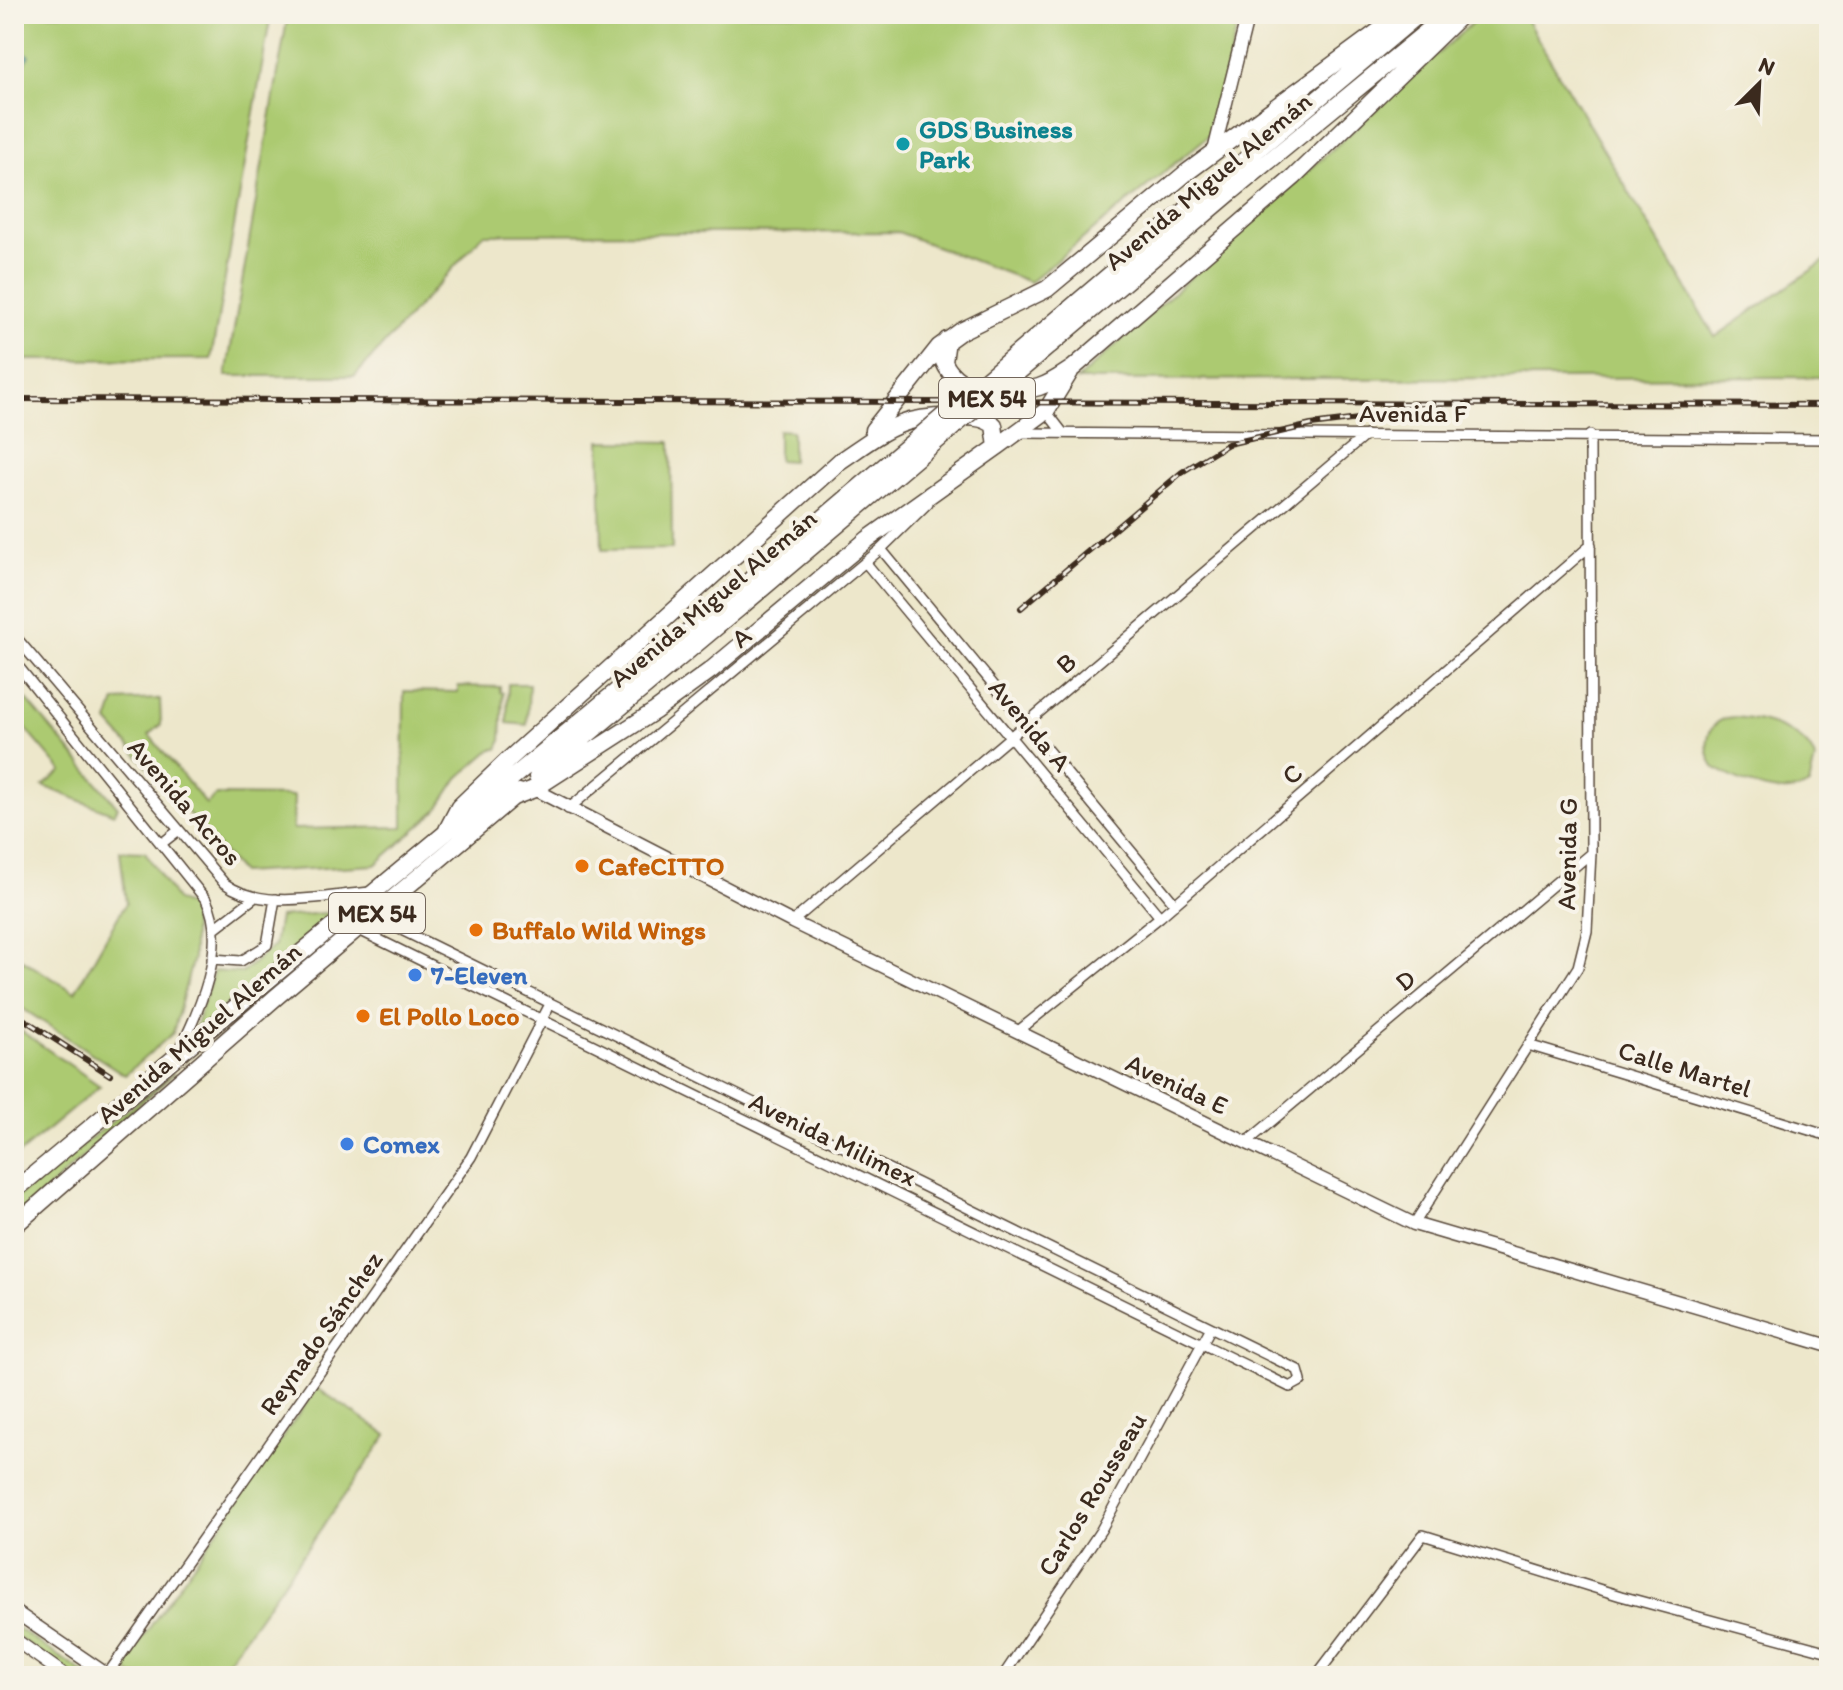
<svg xmlns="http://www.w3.org/2000/svg" width="1843" height="1690" font-family="Itim,sans-serif">
<style>
.green{fill:#acca71;stroke:#747a48;stroke-width:2}
.water{fill:#3eacbc;stroke:#3c6b6d;stroke-width:2}
.lines{fill:none;stroke-linecap:round;stroke-linejoin:round}
.street-casing{stroke:#564638;stroke-width:12}
.secondary-casing{stroke:#564638;stroke-width:15}
.highway-casing{stroke:#564638;stroke-width:19}
.street{stroke:#fff;stroke-width:9}
.secondary{stroke:#fff;stroke-width:12}
.highway{stroke:#fff;stroke-width:16}
.rail-casing{stroke:#3b2a1e;stroke-width:6}
.rail{stroke:#f7f3e8;stroke-width:3;stroke-dasharray:9;stroke-linecap:butt}
.highway-bridge-casing{stroke:#564638;stroke-width:19;stroke-linecap:butt}
.highway-bridge{stroke:#fff;stroke-width:16}
.culture-dot{fill:#0f9aa8;stroke:#f7f3e8;stroke-width:3}
.food-dot{fill:#e8710a;stroke:#f7f3e8;stroke-width:3}
.shop-dot{fill:#3f7fe0;stroke:#f7f3e8;stroke-width:3}
.labels{text-anchor:middle;dominant-baseline:central;stroke-width:8;stroke-linejoin:round;paint-order:stroke}
.shield{fill:#f7f3e8;stroke:#73665b;stroke-width:2}
.shield-label{font-size:24px;font-weight:bold;fill:#3b2a1e}
.culture-label{font-size:26px;font-weight:bold;fill:#0d838f;stroke:#f7f3e8;text-anchor:start}
.street-label{font-size:26px;fill:#3b2a1e;stroke:#f7f3e8}
.food-label{font-size:26px;font-weight:bold;fill:#c56008;stroke:#f7f3e8;text-anchor:start}
.shop-label{font-size:26px;font-weight:bold;fill:#366cbe;stroke:#f7f3e8;text-anchor:start}
</style>
<rect width="100%" height="100%" fill="#f7f3e8"/>
<filter id="ink" filterUnits="userSpaceOnUse"><feTurbulence type="fractalNoise" baseFrequency=".0125" numOctaves="2"/><feDisplacementMap in="SourceGraphic" scale="16" xChannelSelector="R" yChannelSelector="G"/><feConvolveMatrix kernelMatrix="1 2 1 2 8 2 1 2 1" color-interpolation-filters="sRGB"/></filter>
<filter id="wash" filterUnits="userSpaceOnUse"><feTurbulence type="fractalNoise" baseFrequency=".006" numOctaves="4" result="noise"/><feDisplacementMap in="SourceGraphic" scale="32" xChannelSelector="R" yChannelSelector="G"/><feGaussianBlur stdDeviation="1.8" result="paint"/><feColorMatrix in="noise" values="0 0 0 0 0 0 0 0 0 0 0 0 0 0 0 0 0 1.4 0 .05"/><feComposite in="paint" operator="in"/></filter>
<g filter="url(#wash)">
<rect width="100%" height="100%" fill="#ede7cb"/>
<path class="green" d="M 14,14 L 271,14 L 211,359 L 14,360 Z
M 288,14 L 1240,14 L 1212,133 L 1030,282 L 898,232 L 484,234 L 355,376 L 226,376 Z
M 1482,14 L 1523,14 L 1715,337 L 1829,258 L 1829,377 L 1077,380 Z
M 778,430 L 792,431 L 792,461 L 778,460 Z
M 600,441 L 671,442 L 672,549 L 602,550 Z
M 508,684 L 529,684 L 527,725 L 507,723 Z
M 458,686 L 500,687 L 500,692 L 503,693 L 501,742 L 498,749 L 492,749 L 458,778 L 437,810 L 375,865 L 241,873 L 108,722 L 115,701 L 160,699 L 161,725 L 149,735 L 206,804 L 216,795 L 294,796 L 293,829 L 403,827 L 404,691 L 458,692 Z
M 14,699 L 27,700 L 118,807 L 114,814 L 43,786 L 62,771 L 14,715 Z
M 1735,717 C 1761,719 1807,731 1815,759 L 1809,785 C 1784,801 1737,782 1714,767 C 1701,746 1707,718 1735,717 Z
M 120,851 L 145,852 L 177,901 L 193,907 L 193,958 L 173,1033 L 125,1075 L 14,1003 L 14,955 L 75,992 L 126,903 Z
M 337,912 L 193,1034 L 214,971 L 242,973 L 274,945 L 279,917 Z
M 14,1026 L 100,1086 L 14,1158 Z
M 174,1073 L 14,1220 L 14,1199 Z
M 317,1388 L 387,1435 L 217,1676 L 134,1676 L 122,1667 Z
M 14,1626 L 88,1676 L 73,1676 L 14,1635 Z"/>
<path class="water" d="M 14,45 L 29,55 L 19,77 L 14,76 Z"/>
</g>
<g filter="url(#ink)">
<g class="lines">
<defs>
<path id="street" d="M 1046,411 L 1063,433
M 1020,433 L 1829,439
M 881,549 L 1175,904
M 865,562 L 1160,917
M 14,635 L 224,883 C 263,912 326,895 371,892
M 14,661 L 206,900 C 228,942 201,1007 181,1047
M 568,809 L 881,549 L 928,503
M 161,844 L 179,830
M 792,922 L 1366,435
M 215,928 L 254,898
M 357,929 L 1290,1387 L 1301,1381 L 1298,1370 L 373,916
M 212,959 L 241,961 L 267,945 L 275,899
M 1017,1032 L 1160,917 L 1591,545
M 1528,1045 L 1829,1136
M 1247,1142 L 1591,853
M 1414,1224 L 1578,967 L 1587,931 L 1591,853 L 1590,435
M 107,1675 L 471,1157 L 550,1004
M 1003,1676 L 1101,1530 L 1210,1329
M 1316,1676 L 1423,1535 L 1621,1596 L 1829,1652"/>
<path id="secondary" d="M 1214,151 L 1248,14
M 534,789 L 792,922 L 1414,1224 L 1829,1346
M 14,1611 L 109,1676
M 14,1639 L 66,1676"/>
<path id="highway" d="M 1219,182 L 1419,14
M 1230,193 L 1448,14
M 947,340 L 944,362 C 958,395 1009,396 1039,387 C 1052,383 1062,375 1073,368 L 1294,177 L 1462,14
M 873,430 L 939,347 L 961,331 L 1047,289 L 1186,173 L 1402,14
M 997,447 L 1046,411 L 1070,372
M 537,777 L 744,604
M 447,830 L 459,807 L 507,761 L 840,461 C 886,430 900,415 958,417 C 971,417 983,417 994,425 L 997,447 L 868,539 L 711,670 L 655,711 L 534,789 L 513,797
M 14,1191 L 735,593
M 14,1226 L 276,997 L 519,792"/>
</defs>
<use href="#street" class="street-casing"/>
<use href="#secondary" class="secondary-casing"/>
<use href="#highway" class="highway-casing"/>
<use href="#street" class="street"/>
<use href="#secondary" class="secondary"/>
<use href="#highway" class="highway"/>
<defs>
<path id="rail" d="M 14,399 L 1829,405
M 1021,608 L 1182,472 L 1228,444 L 1311,425 L 1414,412
M 14,1013 L 110,1075"/>
</defs>
<use href="#rail" class="rail-casing"/>
<use href="#rail" class="rail"/>
<defs>
<path id="highway-bridge" d="M 735,593 L 1219,182
M 744,604 L 1230,193"/>
</defs>
<use href="#highway-bridge" class="highway-bridge-casing"/>
<use href="#highway-bridge" class="highway-bridge"/>
</g>
</g>
<circle class="culture-dot" cx="903" cy="144" r="8"/>
<g class="food-dot">
<circle cx="582" cy="866" r="8"/>
<circle cx="476" cy="930" r="8"/>
<circle cx="363" cy="1016" r="8"/>
</g>
<g class="shop-dot">
<circle cx="415" cy="975" r="8"/>
<circle cx="347" cy="1144" r="8"/>
</g>
<g class="labels">
<g class="shield">
<rect x="939" y="378" width="96" height="40" rx="6"/>
<rect x="329" y="893" width="96" height="40" rx="6"/>
</g>
<g class="shield-label">
<text x="987" y="398">MEX 54</text>
<text x="377" y="913">MEX 54</text>
</g>
<g class="culture-label">
<text x="919" y="129">GDS Business<tspan x="919" dy="30">Park</tspan></text>
</g>
<g class="street-label">
<text transform="translate(1208 181) rotate(-40)">Avenida Miguel Alemán</text>
<text x="1413" y="413">Avenida F</text>
<text transform="translate(713 598) rotate(-40)">Avenida Miguel Alemán</text>
<text transform="translate(741 637) rotate(-40)">A</text>
<text transform="translate(1066 663) rotate(-41)">B</text>
<text transform="translate(1030 725) rotate(50)">Avenida A</text>
<text transform="translate(1292 774) rotate(-41)">C</text>
<text transform="translate(185 802) rotate(49)">Avenida Acros</text>
<text transform="translate(1567 854) rotate(-89)">Avenida G</text>
<text transform="translate(1405 980) rotate(-40)">D</text>
<text transform="translate(199 1033) rotate(-41)">Avenida Miguel Alemán</text>
<text transform="translate(1685 1069) rotate(17)">Calle Martel</text>
<text transform="translate(1177 1084) rotate(25)">Avenida E</text>
<text transform="translate(833 1139) rotate(26)">Avenida Milimex</text>
<text transform="translate(321 1333) rotate(-55)">Reynado Sánchez</text>
<text transform="translate(1092 1494) rotate(-59)">Carlos Rousseau</text>
</g>
<g class="food-label">
<text x="598" y="866">CafeCITTO</text>
<text x="492" y="930">Buffalo Wild Wings</text>
<text x="379" y="1016">El Pollo Loco</text>
</g>
<g class="shop-label">
<text x="431" y="975">7-Eleven</text>
<text x="363" y="1144">Comex</text>
</g>
</g>
<rect width="1843" height="1690" fill="none" stroke="#f7f3e8" stroke-width="48"/>
<g transform="translate(1759 84) rotate(24)" stroke="#f7f3e8" stroke-width="6" paint-order="stroke">
<path d="M0-6L14 30L0 20L-14 30Z" fill="#3b2a1e"/>
<text y="-12" font-size="22" font-weight="bold" text-anchor="middle" fill="#3b2a1e">N</text>
</g>
</svg>
